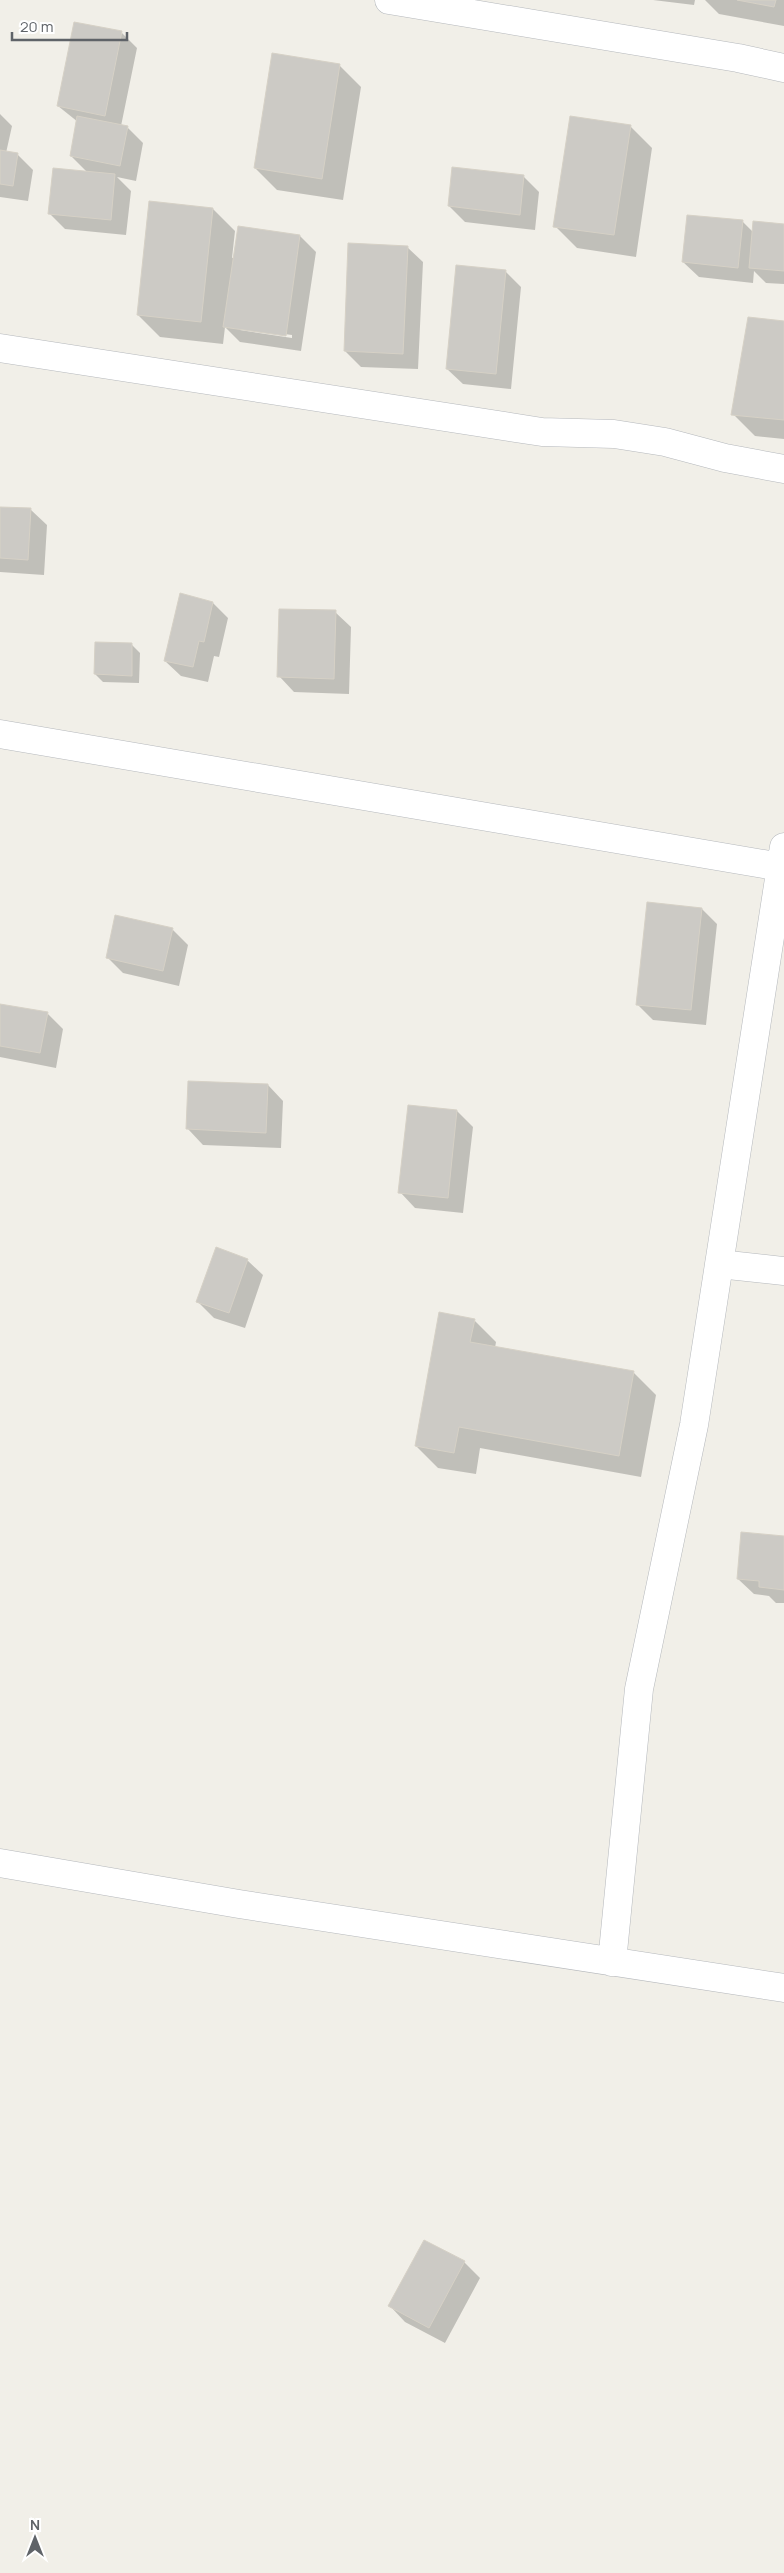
<svg xmlns="http://www.w3.org/2000/svg" width="784" height="2573" font-family="Manrope,sans-serif">
<style>
.shadow{fill:#0003;fill-rule:evenodd}
.building{fill:#cccac5;stroke:#d6d1c6}
.lines{fill:none;stroke-linecap:round;stroke-linejoin:round}
.minor-casing{stroke:#b5b8bc;stroke-width:29}
.minor{stroke:#fff;stroke-width:28}
</style>
<rect width="100%" height="100%" fill="#f1efe8"/>
<path class="shadow" d="M 653,0 L 695,0 L 694,5 Z
M 705,0 L 784,0 L 784,26 L 719,14 Z
M 122,33 L 137,48 L 121,126 L 127,127 L 143,143 L 136,181 L 117,177 L 131,191 L 126,235 L 65,229 L 49,213 L 88,173 L 71,156 L 78,122 L 58,106 Z
M 339,65 L 361,87 L 343,200 L 277,190 L 255,168 Z
M 0,114 L 12,126 L 6,153 L 17,154 L 33,170 L 28,201 L 0,197 Z
M 630,126 L 652,148 L 636,257 L 577,248 L 555,226 Z
M 523,176 L 539,192 L 535,230 L 465,222 L 449,206 Z
M 213,209 L 235,231 L 232,258 L 300,236 L 316,252 L 301,351 L 240,342 L 225,327 L 223,344 L 160,337 L 138,315 ZM 240,328 L 292,335 L 292,338 L 240,330 Z
M 742,221 L 753,232 L 784,225 L 784,284 L 766,283 L 754,271 L 753,283 L 699,277 L 683,262 Z
M 407,247 L 423,262 L 418,369 L 361,367 L 345,351 Z
M 505,271 L 521,287 L 511,389 L 463,384 L 447,369 Z
M 784,322 L 784,439 L 755,436 L 733,414 Z
M 0,508 L 31,510 L 47,525 L 44,575 L 0,572 Z
M 213,603 L 228,618 L 219,657 L 214,656 L 208,682 L 181,676 L 165,661 Z
M 335,612 L 351,627 L 349,694 L 294,692 L 279,676 Z
M 132,645 L 140,653 L 139,683 L 103,682 L 95,674 Z
M 702,909 L 717,924 L 706,1025 L 653,1020 L 637,1004 Z
M 172,929 L 188,945 L 179,986 L 123,973 L 107,957 Z
M 0,1005 L 47,1013 L 63,1029 L 56,1068 L 0,1057 Z
M 268,1085 L 283,1101 L 281,1148 L 203,1145 L 188,1129 Z
M 457,1111 L 473,1127 L 463,1213 L 415,1208 L 400,1192 Z
M 247,1260 L 263,1275 L 245,1328 L 214,1318 L 198,1302 Z
M 474,1320 L 496,1342 L 495,1348 L 634,1373 L 656,1395 L 641,1477 L 480,1448 L 476,1474 L 438,1468 L 416,1446 Z
M 784,1537 L 784,1603 L 776,1603 L 769,1596 L 754,1594 L 738,1579 Z
M 464,2262 L 480,2278 L 445,2343 L 405,2322 L 390,2306 Z"/>
<path class="building" d="M 737,0 L 776,0 L 774,7 Z
M 74,22 L 122,31 L 105,116 L 57,106 Z
M 272,53 L 340,64 L 322,179 L 254,168 Z
M 77,116 L 128,126 L 120,166 L 70,156 Z
M 570,116 L 631,125 L 614,235 L 553,227 Z
M 0,150 L 18,153 L 13,186 L 0,184 Z
M 452,167 L 524,175 L 520,215 L 448,206 Z
M 53,168 L 115,174 L 111,220 L 48,214 Z
M 149,201 L 213,208 L 201,322 L 137,315 Z
M 687,215 L 743,220 L 738,268 L 682,262 Z
M 753,221 L 784,224 L 784,271 L 749,268 Z
M 238,226 L 300,235 L 286,336 L 223,327 Z
M 348,243 L 408,246 L 403,354 L 344,351 Z
M 456,265 L 506,270 L 496,374 L 446,369 Z
M 748,317 L 784,321 L 784,420 L 731,415 Z
M 0,507 L 31,508 L 28,560 L 0,558 Z
M 180,593 L 213,602 L 204,642 L 199,641 L 193,667 L 164,661 Z
M 279,609 L 336,610 L 334,679 L 277,677 Z
M 95,642 L 132,643 L 132,676 L 94,674 Z
M 647,902 L 702,908 L 691,1010 L 636,1005 Z
M 115,915 L 173,928 L 163,971 L 106,958 Z
M 0,1004 L 48,1012 L 40,1053 L 0,1046 Z
M 188,1081 L 268,1084 L 266,1133 L 186,1129 Z
M 408,1105 L 457,1110 L 448,1198 L 398,1193 Z
M 216,1247 L 248,1259 L 229,1313 L 196,1302 Z
M 439,1312 L 475,1319 L 470,1342 L 634,1371 L 619,1456 L 459,1427 L 454,1453 L 415,1446 Z
M 741,1532 L 784,1536 L 784,1590 L 759,1587 L 759,1581 L 737,1579 Z
M 424,2240 L 465,2261 L 429,2328 L 388,2306 Z"/>
<g class="lines">
<defs>
<path id="minor" d="M 389,0 L 738,58 L 784,68
M 0,348 L 542,432 L 614,434 L 665,442 L 725,458 L 784,469
M 0,734 L 781,867
M 719,1264 L 784,1271
M 0,1863 L 239,1904 L 784,1988
M 612,1962 L 639,1689 L 694,1425 L 784,847"/>
</defs>
<use href="#minor" class="minor-casing"/>
<use href="#minor" class="minor"/>
</g>
<g transform="translate(35 2538)" stroke="#ffffff" stroke-width="4" paint-order="stroke">
<path d="M0-4L9 19L0 12L-9 19Z" fill="#5f6368"/>
<text y="-8" font-size="14" font-weight="bold" text-anchor="middle" fill="#5f6368">N</text>
</g>
<path d="M12 32v8h115v-8" fill="none" stroke="#5f6368" stroke-width="2.5"/>
<text x="20" y="32" font-size="15" fill="#5f6368" stroke="#ffffff" stroke-width="4" paint-order="stroke">20 m</text>
</svg>
